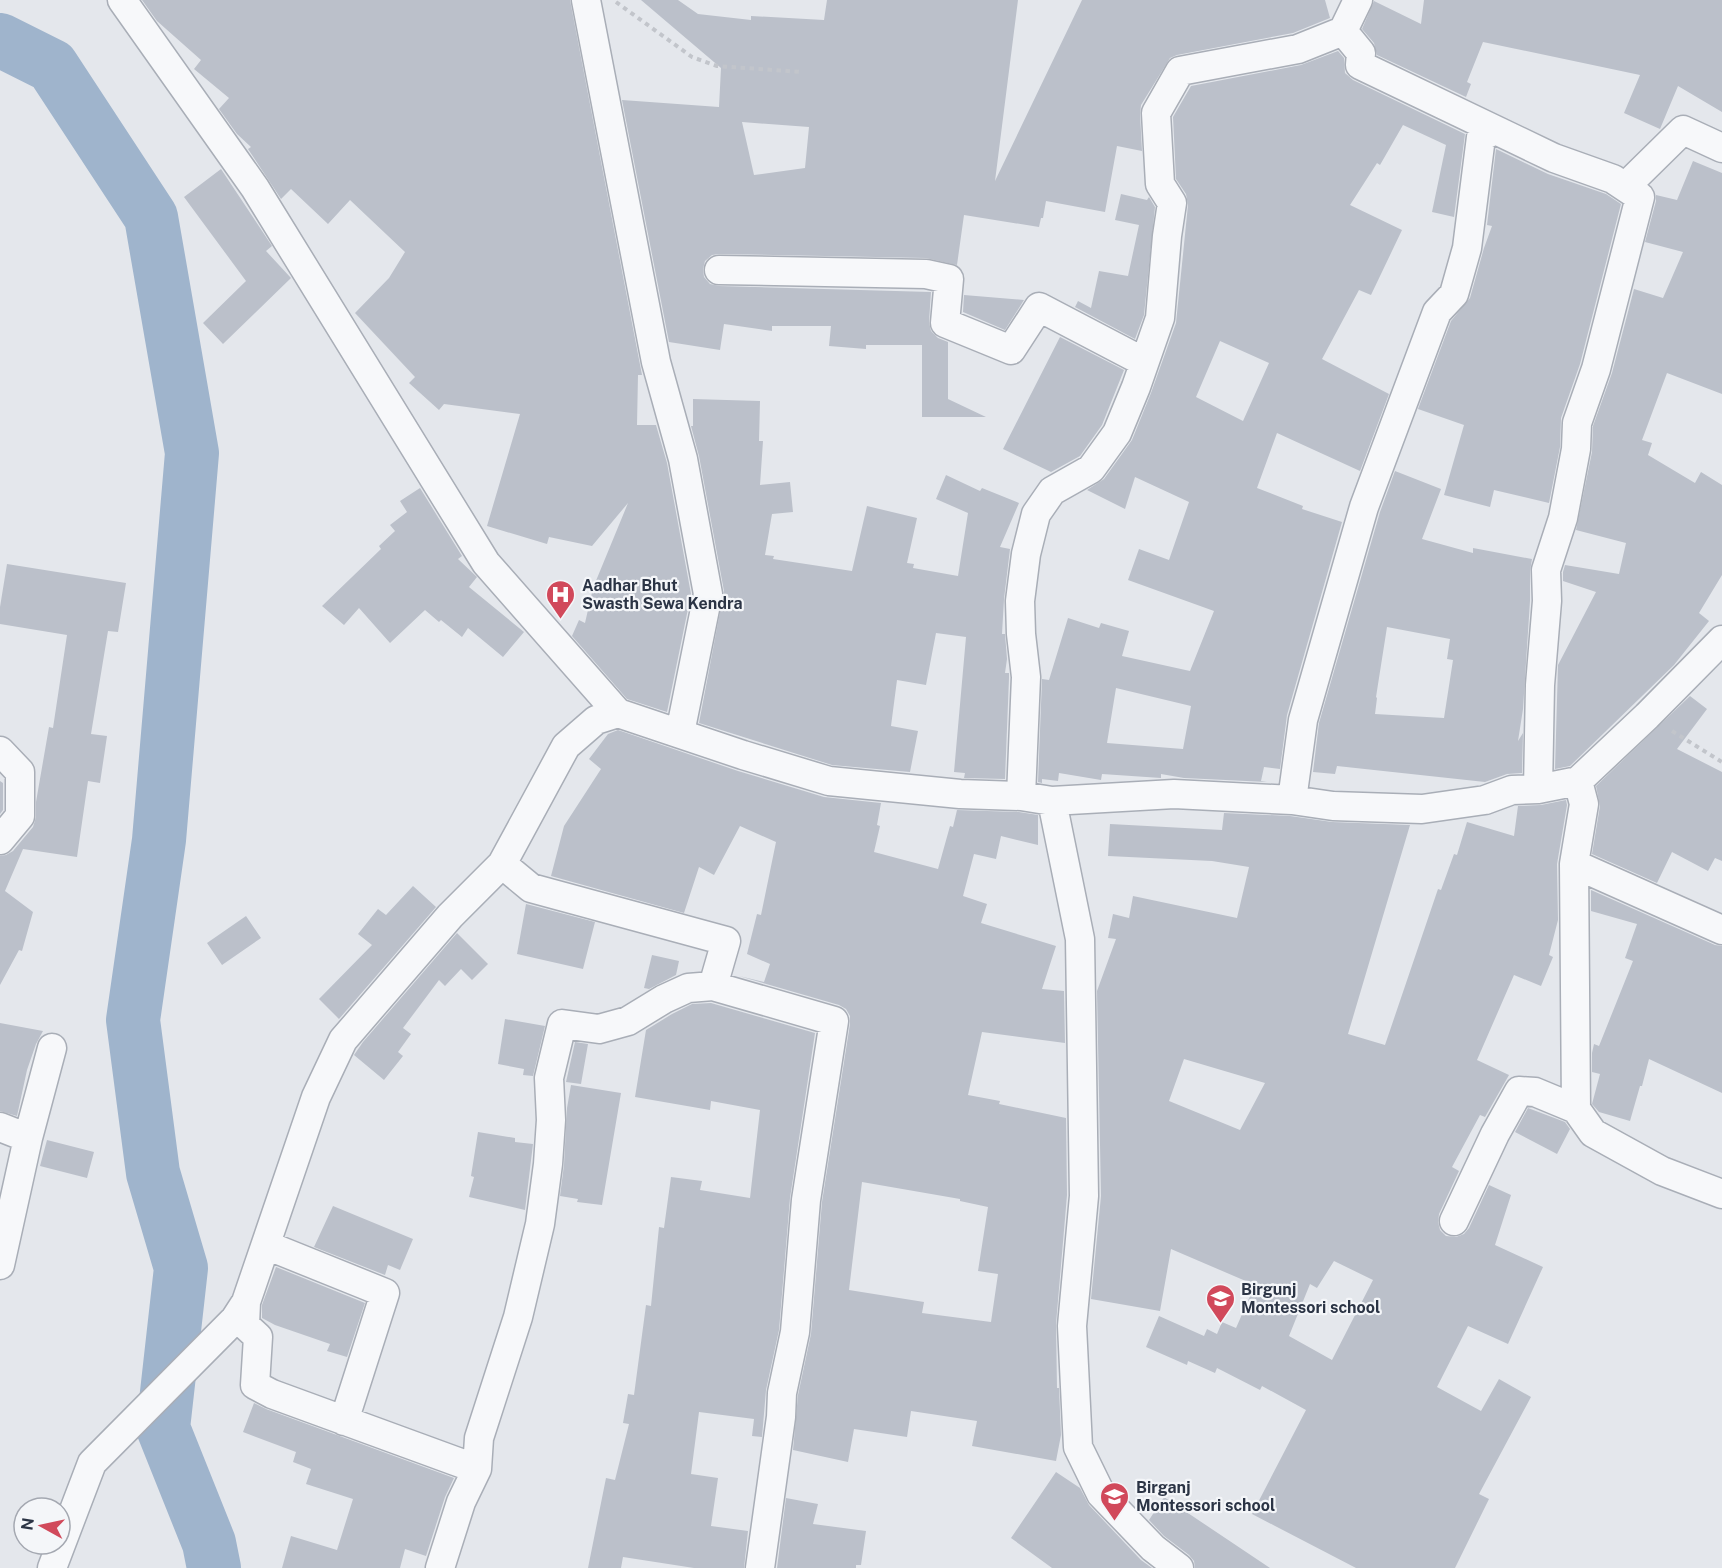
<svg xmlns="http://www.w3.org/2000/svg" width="1722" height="1568" font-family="'Public Sans',sans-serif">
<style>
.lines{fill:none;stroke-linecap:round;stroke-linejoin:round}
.river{stroke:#9fb4cc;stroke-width:54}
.building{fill:#bbc0ca;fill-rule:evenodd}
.minor-casing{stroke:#a9aeb7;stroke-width:31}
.path{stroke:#c2c5cb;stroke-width:4;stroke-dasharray:4.5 4.5;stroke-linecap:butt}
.minor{stroke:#f7f8fa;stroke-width:28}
.labels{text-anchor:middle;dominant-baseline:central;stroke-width:4.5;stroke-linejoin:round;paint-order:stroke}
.poi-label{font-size:16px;font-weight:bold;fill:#2b3445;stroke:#f4f6f9;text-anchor:start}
</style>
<rect width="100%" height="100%" fill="#e4e7ec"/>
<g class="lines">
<path class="river" d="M 0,40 L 52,66 L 151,217 L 192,453 L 159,840 L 133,1020 L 153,1173 L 181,1268 L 163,1428 L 209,1543 L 214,1568"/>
</g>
<path class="building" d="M 142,0 L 570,0 L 642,375 L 638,375 L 637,425 L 656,425 L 667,463 L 691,594 L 667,712 L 627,699 L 572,636 L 579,620 L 585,623 L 593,588 L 628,503 L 592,546 L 549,537 L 547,544 L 487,526 L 520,414 L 444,404 L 439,410 L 409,383 L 415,377 L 355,313 L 389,278 L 405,252 L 350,200 L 328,224 L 291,189 L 281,199 L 248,149 L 251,147 L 237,134 L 219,109 L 229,98 L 194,69 L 201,60 L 157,21 Z
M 641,0 L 678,0 L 698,14 L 751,20 L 751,16 L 824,20 L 827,0 L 1018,0 L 995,181 L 1082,0 L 1325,0 L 1330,18 L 1293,33 L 1177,55 L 1170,58 L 1141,105 L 1140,114 L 1142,151 L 1117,146 L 1105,212 L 1046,201 L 1043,218 L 1041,218 L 1039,227 L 964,215 L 957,265 L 926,258 L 719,254 L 712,255 L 705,261 L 703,269 L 704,277 L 710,284 L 719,286 L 931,292 L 929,322 L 931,331 L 938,338 L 948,342 L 948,399 L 986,417 L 922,417 L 922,345 L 866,345 L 866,349 L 829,346 L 831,326 L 772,326 L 772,331 L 724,324 L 720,350 L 669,342 L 622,100 L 719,107 L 721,68 ZM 742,122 L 809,127 L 805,168 L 754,175 Z
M 1424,0 L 1722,0 L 1722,112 L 1678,86 L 1660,129 L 1624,113 L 1640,75 L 1483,42 L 1467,82 L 1471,84 L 1466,97 L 1377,55 L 1374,43 L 1362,29 L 1374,1 L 1421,24 Z
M 1338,51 L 1344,58 L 1345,73 L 1353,80 L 1465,134 L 1454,217 L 1432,212 L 1446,145 L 1403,125 L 1380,165 L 1377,163 L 1350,205 L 1402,230 L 1371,295 L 1359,290 L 1322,359 L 1389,394 L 1360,471 L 1277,433 L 1257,488 L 1303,506 L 1302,509 L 1342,522 L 1287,715 L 1280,769 L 1264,767 L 1261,781 L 1267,782 L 1184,778 L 1161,774 L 1161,778 L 1102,774 L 1101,780 L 1059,773 L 1058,781 L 1042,779 L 1042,783 L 1038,782 L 1042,679 L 1049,680 L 1068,618 L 1099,628 L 1101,623 L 1129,631 L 1122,656 L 1190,671 L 1214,611 L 1128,580 L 1139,549 L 1169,560 L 1189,502 L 1135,477 L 1125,509 L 1087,490 L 1104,479 L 1132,440 L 1151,393 L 1176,323 L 1188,205 L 1186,194 L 1176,179 L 1173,117 L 1191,86 L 1301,65 ZM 1220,341 L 1269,363 L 1243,421 L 1196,397 ZM 1116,688 L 1191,706 L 1183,749 L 1107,743 Z
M 1496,149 L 1548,174 L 1606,194 L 1621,204 L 1580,364 L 1561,418 L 1560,447 L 1549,503 L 1494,490 L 1490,507 L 1444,495 L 1464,425 L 1418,409 L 1451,321 L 1470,298 L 1484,248 L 1492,226 L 1487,225 Z
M 1693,161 L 1722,173 L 1722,394 L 1667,373 L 1642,440 L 1652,443 L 1648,455 L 1695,483 L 1701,472 L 1722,485 L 1722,575 L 1699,613 L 1709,621 L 1674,665 L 1570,766 L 1555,769 L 1558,665 L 1596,592 L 1563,581 L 1563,572 L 1565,565 L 1619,574 L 1626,543 L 1576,530 L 1592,452 L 1593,426 L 1612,373 L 1634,289 L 1663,298 L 1683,252 L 1645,242 L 1656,201 L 1656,195 L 1677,200 Z
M 221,169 L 272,246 L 266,251 L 291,278 L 223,344 L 203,323 L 246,281 L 184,197 Z
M 1121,194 L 1147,200 L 1149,197 L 1155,207 L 1144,315 L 1135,339 L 1075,307 L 1078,301 L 1091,308 L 1099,271 L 1128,276 L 1139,225 L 1115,220 Z
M 964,295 L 1024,300 L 1005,330 L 963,312 Z
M 1060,337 L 1124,370 L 1102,425 L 1080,456 L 1051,472 L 1003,449 Z
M 693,399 L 760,401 L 759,441 L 763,441 L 760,485 L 790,482 L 793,512 L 772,514 L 765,555 L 774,556 L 773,559 L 852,571 L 867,506 L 917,518 L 907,563 L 914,564 L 913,568 L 958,576 L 968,513 L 936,499 L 946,475 L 980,491 L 982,488 L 1019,503 L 1000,547 L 1010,549 L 1004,599 L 1002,634 L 1005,634 L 1007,659 L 1005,673 L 1009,673 L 1009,678 L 1005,779 L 964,778 L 965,773 L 954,772 L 966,637 L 936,633 L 926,685 L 897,680 L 891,726 L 918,731 L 910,772 L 832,765 L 699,723 L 724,591 L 699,456 L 691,426 L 693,426 Z
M 1395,471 L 1441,489 L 1422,539 L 1473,553 L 1473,548 L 1532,559 L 1530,571 L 1530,601 L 1523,709 L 1518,741 L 1523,733 L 1522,773 L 1507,774 L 1485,782 L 1337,766 L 1335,774 L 1313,772 L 1319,723 L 1380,512 ZM 1387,627 L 1450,639 L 1447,659 L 1453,660 L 1444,718 L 1375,714 L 1377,698 L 1376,697 Z
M 420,488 L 462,556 L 458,559 L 477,577 L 469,587 L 524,632 L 503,657 L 468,628 L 462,637 L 441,620 L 439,622 L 425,610 L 390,643 L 359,608 L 344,625 L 322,606 L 381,549 L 379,546 L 395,531 L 390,525 L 407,512 L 400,501 Z
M 7,564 L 126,583 L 118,632 L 108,631 L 91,734 L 107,736 L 100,783 L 88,781 L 77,857 L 23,849 L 5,891 L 33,912 L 22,951 L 19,950 L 0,985 L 0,856 L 6,855 L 13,851 L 33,827 L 36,817 L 36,802 L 49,727 L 53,728 L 67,635 L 0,624 L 0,607 Z
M 1690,696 L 1707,709 L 1677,749 L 1722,772 L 1722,861 L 1715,858 L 1708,871 L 1672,852 L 1657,883 L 1592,854 L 1600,806 L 1596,786 Z
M 618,730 L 738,771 L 824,797 L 881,803 L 877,825 L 880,826 L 874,852 L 938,869 L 950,826 L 953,827 L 957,810 L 1019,812 L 1038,815 L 1038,845 L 1001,836 L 996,859 L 974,854 L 963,896 L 987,904 L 981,923 L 1056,946 L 1042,989 L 1064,991 L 1065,1043 L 982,1032 L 968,1095 L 1000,1101 L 999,1104 L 1066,1118 L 1067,1195 L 1056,1324 L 1057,1388 L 1059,1388 L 1061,1435 L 1056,1461 L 972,1446 L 977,1421 L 911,1411 L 907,1437 L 854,1429 L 848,1462 L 793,1450 L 798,1395 L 811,1334 L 822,1202 L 850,1024 L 850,1016 L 846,1009 L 839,1005 L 739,976 L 764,982 L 770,964 L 747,954 L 757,914 L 761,915 L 776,842 L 740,826 L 714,875 L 699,867 L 684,913 L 551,876 L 564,826 L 601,769 L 589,759 L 608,734 ZM 862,1182 L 960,1199 L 960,1201 L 988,1207 L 978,1271 L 998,1274 L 991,1322 L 922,1313 L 924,1302 L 849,1290 Z
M 0,781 L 3,783 L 3,810 L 0,814 Z
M 1566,800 L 1567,805 L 1557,864 L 1558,920 L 1549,955 L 1553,957 L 1541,986 L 1514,975 L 1477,1060 L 1509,1075 L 1485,1117 L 1480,1115 L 1452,1167 L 1459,1171 L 1439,1214 L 1438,1222 L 1440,1230 L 1446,1236 L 1456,1237 L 1464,1234 L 1469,1228 L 1489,1185 L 1511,1195 L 1495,1245 L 1543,1267 L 1508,1344 L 1468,1326 L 1437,1387 L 1481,1411 L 1499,1379 L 1531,1397 L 1479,1494 L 1489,1499 L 1455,1568 L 1356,1568 L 1252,1514 L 1306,1410 L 1262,1386 L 1260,1390 L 1217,1368 L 1215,1373 L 1188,1361 L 1187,1365 L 1146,1347 L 1159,1316 L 1204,1336 L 1207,1329 L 1217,1334 L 1222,1322 L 1236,1328 L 1255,1285 L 1171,1249 L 1160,1311 L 1091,1299 L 1101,1196 L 1097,991 L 1116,939 L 1108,938 L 1113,914 L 1129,918 L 1133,896 L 1237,918 L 1249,867 L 1212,861 L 1108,856 L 1110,824 L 1222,830 L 1224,813 L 1290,816 L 1332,822 L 1410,825 L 1348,1034 L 1385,1045 L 1438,889 L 1441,890 L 1454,854 L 1457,855 L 1467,822 L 1514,836 L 1518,806 L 1541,805 ZM 1184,1059 L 1265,1083 L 1240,1130 L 1169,1101 ZM 1334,1261 L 1373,1280 L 1332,1360 L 1289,1336 L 1310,1284 L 1317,1288 Z
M 413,886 L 436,907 L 339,1019 L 319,999 L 372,945 L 358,934 L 378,909 L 386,915 Z
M 1591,890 L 1715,945 L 1722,946 L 1722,1093 L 1649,1059 L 1642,1086 L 1640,1086 L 1630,1121 L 1599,1112 L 1592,1104 L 1600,1074 L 1592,1072 L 1592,1053 L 1594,1044 L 1599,1046 L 1633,961 L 1625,958 L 1637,924 L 1591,911 Z
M 526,904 L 595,922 L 583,969 L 517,954 Z
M 246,916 L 261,938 L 222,965 L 207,943 Z
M 457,933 L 488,964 L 472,980 L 461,969 L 445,986 L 439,980 L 403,1028 L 411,1034 L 398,1052 L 403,1056 L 384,1080 L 354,1055 L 363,1042 Z
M 652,955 L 679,961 L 676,975 L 649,989 L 644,988 Z
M 711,1003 L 815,1033 L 790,1198 L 779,1330 L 766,1390 L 762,1437 L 752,1436 L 754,1419 L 699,1412 L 691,1474 L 718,1478 L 711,1526 L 748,1531 L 744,1568 L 694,1568 L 623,1557 L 621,1568 L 588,1568 L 606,1478 L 615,1480 L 629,1424 L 623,1423 L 628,1394 L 634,1395 L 646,1305 L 651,1306 L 659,1227 L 664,1228 L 671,1177 L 702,1181 L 700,1190 L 750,1198 L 760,1110 L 711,1101 L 710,1110 L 635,1097 L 646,1030 L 672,1014 L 692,1004 Z
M 505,1019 L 545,1026 L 533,1076 L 523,1075 L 524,1069 L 498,1064 Z
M 0,1023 L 43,1031 L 36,1044 L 27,1070 L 17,1116 L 0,1111 Z
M 575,1042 L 588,1044 L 581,1084 L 566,1082 Z
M 571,1085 L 621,1093 L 602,1205 L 577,1202 L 578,1199 L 560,1196 L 564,1165 L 567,1108 Z
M 1528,1108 L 1565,1122 L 1570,1129 L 1557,1154 L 1515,1132 Z
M 478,1132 L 515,1138 L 515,1142 L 533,1144 L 525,1210 L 469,1197 L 474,1177 L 471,1176 Z
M 47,1140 L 94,1152 L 87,1178 L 40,1166 Z
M 333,1206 L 413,1239 L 400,1270 L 388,1265 L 385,1275 L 314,1247 Z
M 276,1267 L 365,1303 L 347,1357 L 327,1351 L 330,1344 L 275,1325 L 262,1318 L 262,1305 Z
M 254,1403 L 266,1409 L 454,1478 L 445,1497 L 426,1556 L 405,1549 L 400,1568 L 282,1568 L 291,1536 L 337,1550 L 353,1499 L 306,1484 L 311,1469 L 293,1462 L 296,1452 L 243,1432 Z
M 1056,1472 L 1080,1488 L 1089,1505 L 1141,1560 L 1152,1568 L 1052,1568 L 1011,1538 Z
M 1164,1497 L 1270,1568 L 1195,1568 L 1194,1561 L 1189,1555 L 1164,1536 L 1149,1520 Z
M 786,1498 L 818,1504 L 813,1524 L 866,1531 L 861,1565 L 856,1565 L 856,1568 L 777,1568 Z"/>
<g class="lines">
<defs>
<path id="minor" d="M 122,0 L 255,188 L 486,563 L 618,713
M 586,0 L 656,362 L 683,459 L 708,594 L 680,733
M 1343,31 L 1361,53 L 1360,65 L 1554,158 L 1613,179 L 1640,197 L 1596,369 L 1577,423 L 1576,449 L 1563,518 L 1546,570 L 1547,601 L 1540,685 L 1538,789
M 1625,187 L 1683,130 L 1722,148
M 719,270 L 926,274 L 949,279 L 945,323 L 1011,350 L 1039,307 L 1144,362
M 0,751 L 20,772 L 20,816 L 0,840
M 1578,781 L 1584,804 L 1574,864 L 1576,1109 L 1593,1133 L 1662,1171 L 1722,1194
M 1021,796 L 1026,677 L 1021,634 L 1020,601 L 1026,554 L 1036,514 L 1052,491 L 1091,469 L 1117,433 L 1136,387 L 1160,318 L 1167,236 L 1172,203 L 1160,184 L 1156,113 L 1180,71 L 1298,49 L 1343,31 L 1358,0
M 1292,800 L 1303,720 L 1364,507 L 1437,312 L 1454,294 L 1467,248 L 1481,137 L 1495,130
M 1052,801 L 1080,939 L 1084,1196 L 1072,1326 L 1078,1447 L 1101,1494 L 1153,1548 L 1179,1568
M 502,864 L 531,888 L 726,941 L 713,986 L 834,1021 L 806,1200 L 795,1332 L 782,1393 L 781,1417 L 760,1568
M 1574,864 L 1722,930
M 0,1127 L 28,1138
M 1454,1221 L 1495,1134 L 1519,1091 L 1535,1092 L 1576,1109
M 266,1245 L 385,1293 L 344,1421
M 0,1265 L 28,1138 L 52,1048
M 246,1302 L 245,1325 L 258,1337 L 255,1385 L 272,1394 L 477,1469 L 479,1438 L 518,1317 L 540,1224 L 548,1164 L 551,1120 L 549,1078 L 562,1024 L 599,1029 L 628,1021 L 664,999 L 688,988 L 713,986
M 52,1568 L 92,1463 L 235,1319 L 246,1302 L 316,1097 L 343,1040 L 450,916 L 502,864 L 566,746 L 596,720 L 618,713 L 743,755 L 829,781 L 960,794 L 1021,796 L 1052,801 L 1174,794 L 1292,800 L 1333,806 L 1422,809 L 1485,800 L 1512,790 L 1538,789 L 1578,781 L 1647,716 L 1722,640
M 440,1568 L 461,1502 L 477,1469"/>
</defs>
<use href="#minor" class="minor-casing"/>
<path class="path" d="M 616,2 L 692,57 L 717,66 L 802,72
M 1672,731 L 1722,762"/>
<use href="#minor" class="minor"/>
</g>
<defs>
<symbol id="hospital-pin" viewBox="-11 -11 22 30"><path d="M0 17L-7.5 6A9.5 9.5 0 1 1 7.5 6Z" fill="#d1495b" stroke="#f4f6f9"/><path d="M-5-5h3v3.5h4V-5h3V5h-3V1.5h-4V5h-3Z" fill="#fff"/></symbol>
<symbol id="school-pin" viewBox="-11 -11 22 30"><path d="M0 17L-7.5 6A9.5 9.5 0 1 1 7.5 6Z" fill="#d1495b" stroke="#f4f6f9"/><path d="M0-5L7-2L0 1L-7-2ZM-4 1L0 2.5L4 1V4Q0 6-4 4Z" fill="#fff"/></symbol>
</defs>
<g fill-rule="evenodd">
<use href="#hospital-pin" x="544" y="578" width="33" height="45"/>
<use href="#school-pin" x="1204" y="1282" width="33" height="45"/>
<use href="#school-pin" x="1098" y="1480" width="33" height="45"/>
</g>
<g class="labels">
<g class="poi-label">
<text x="582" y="585">Aadhar Bhut<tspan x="582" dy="18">Swasth Sewa Kendra</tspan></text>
<text x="1241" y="1289">Birgunj<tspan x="1241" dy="18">Montessori school</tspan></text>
<text x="1136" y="1487">Birganj<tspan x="1136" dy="18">Montessori school</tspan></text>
</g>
</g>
<g transform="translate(42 1526) rotate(278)"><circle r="28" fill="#f4f6f9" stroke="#a4a8b1" stroke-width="1.5"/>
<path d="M0-4.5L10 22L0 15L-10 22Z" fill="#d1495b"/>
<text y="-9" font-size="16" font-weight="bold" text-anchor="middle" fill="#2b3445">N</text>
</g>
</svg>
